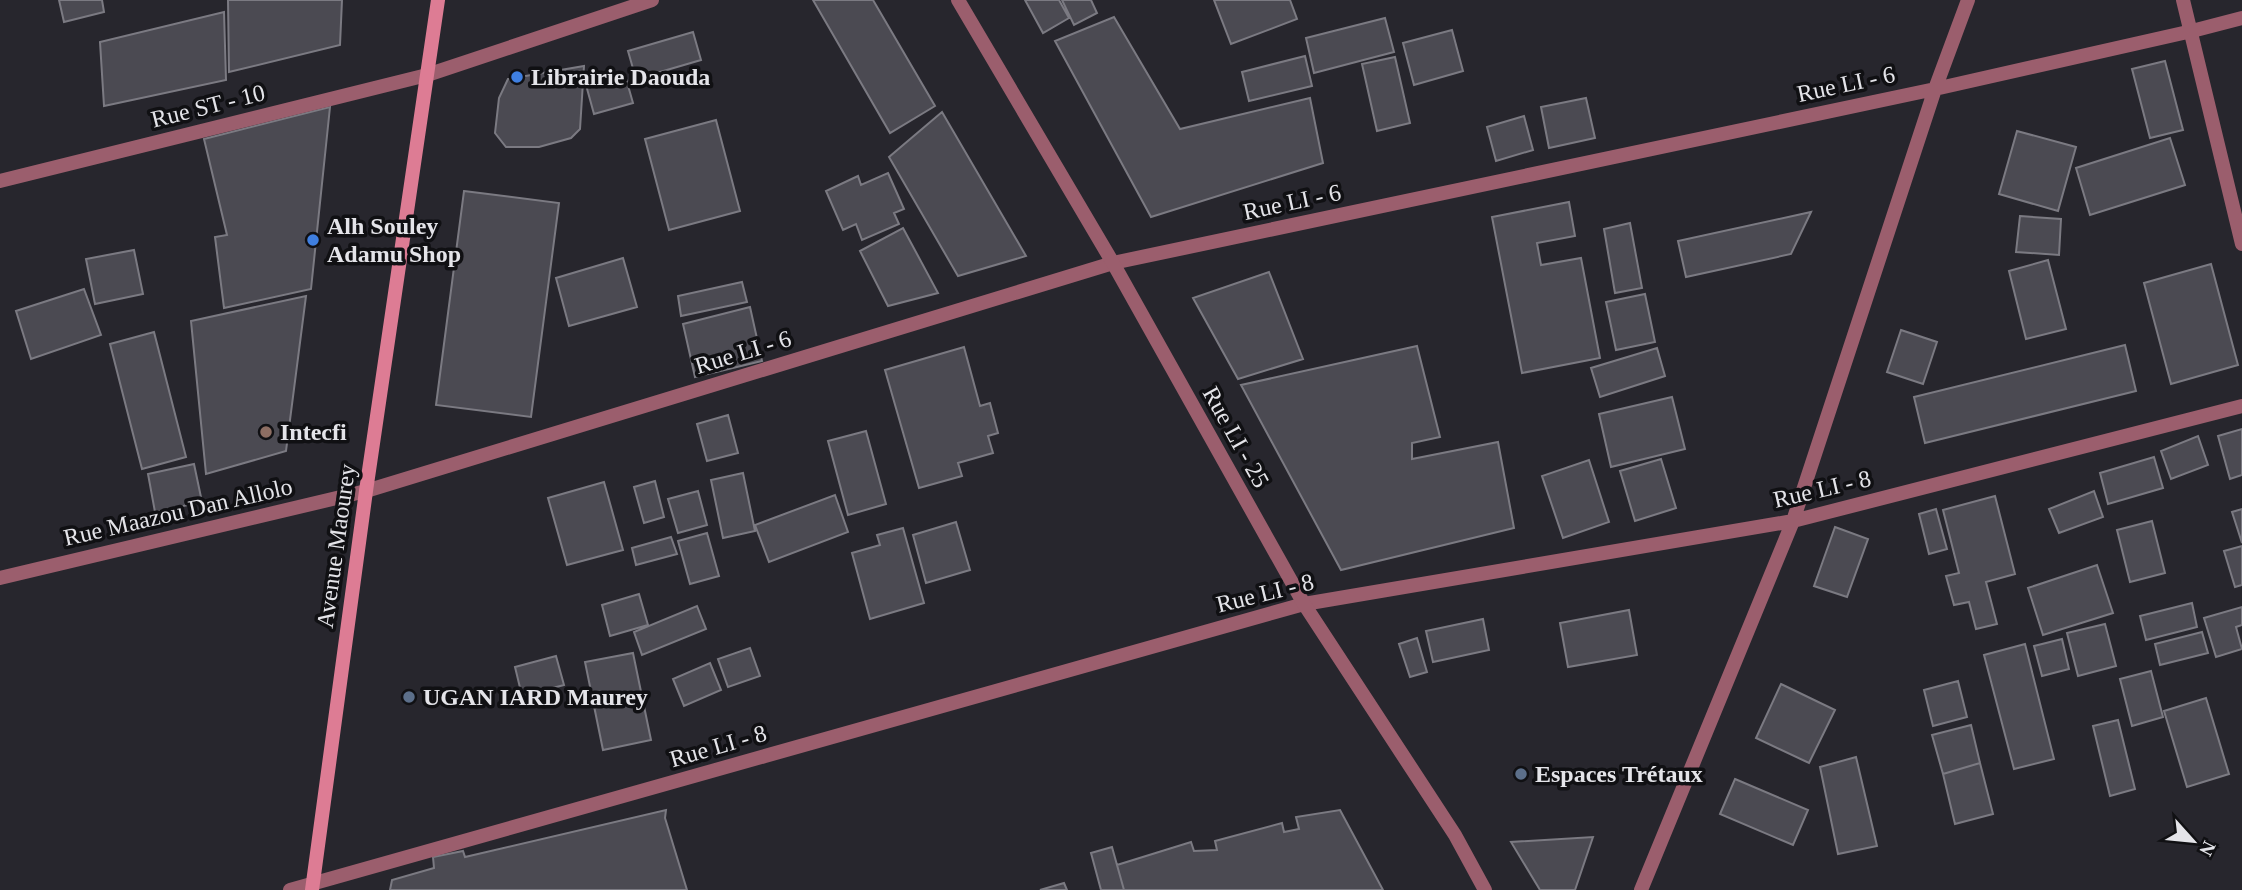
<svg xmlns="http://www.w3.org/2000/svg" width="2242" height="890" font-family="Georgia,serif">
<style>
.building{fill:#4b4a52;stroke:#7b7a82;stroke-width:2}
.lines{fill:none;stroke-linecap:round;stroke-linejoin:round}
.minor{stroke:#9b5e6d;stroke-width:14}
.tertiary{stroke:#9b5e6d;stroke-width:14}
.secondary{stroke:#dd7c94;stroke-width:14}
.shop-dot{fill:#3f7fe0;stroke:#101013;stroke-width:2.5}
.education-dot{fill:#8d6e63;stroke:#101013;stroke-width:2.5}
.service-dot{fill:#5c6f8a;stroke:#101013;stroke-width:2.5}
.labels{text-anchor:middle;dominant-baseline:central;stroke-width:7;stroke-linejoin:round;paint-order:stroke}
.poi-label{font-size:24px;font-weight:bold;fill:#e4e4e9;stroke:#101013;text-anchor:start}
.street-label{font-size:24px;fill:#e4e4e9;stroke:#101013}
</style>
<rect width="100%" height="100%" fill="#27262d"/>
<path class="building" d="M 59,0 L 102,0 L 104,12 L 64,22 Z
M 228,0 L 342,0 L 340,45 L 229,72 Z
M 813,0 L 873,0 L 935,106 L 890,133 Z
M 1025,0 L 1059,0 L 1069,18 L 1043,33 Z
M 1062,0 L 1091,0 L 1097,13 L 1074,25 Z
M 1214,0 L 1290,0 L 1297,19 L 1231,44 Z
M 224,12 L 226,80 L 104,106 L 100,42 Z
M 1114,17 L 1180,129 L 1310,98 L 1323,163 L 1151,217 L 1055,41 Z
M 1385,18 L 1394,52 L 1314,73 L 1306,38 Z
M 1452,30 L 1463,71 L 1414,85 L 1403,43 Z
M 693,32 L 701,60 L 636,79 L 628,51 Z
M 1305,56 L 1312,86 L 1249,101 L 1242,72 Z
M 1395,57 L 1410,123 L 1377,131 L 1362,64 Z
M 2165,61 L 2183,130 L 2150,138 L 2132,69 Z
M 584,66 L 580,129 L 571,138 L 539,147 L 506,147 L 495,133 L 499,98 L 508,79 Z
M 625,75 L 633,103 L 594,114 L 586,85 Z
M 1586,98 L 1595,138 L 1549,148 L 1541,107 Z
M 330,107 L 311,289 L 224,308 L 215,237 L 227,235 L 204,139 Z
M 942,112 L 1026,256 L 958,276 L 889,157 Z
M 1524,116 L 1533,150 L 1496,161 L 1487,127 Z
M 716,120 L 740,211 L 669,230 L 645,139 Z
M 2017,131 L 2076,147 L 2058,211 L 1999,194 Z
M 2170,138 L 2185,185 L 2090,215 L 2076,168 Z
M 888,173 L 904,209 L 894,213 L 899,224 L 862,240 L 856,224 L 843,230 L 826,191 L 858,176 L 861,185 Z
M 464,191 L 559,203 L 531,417 L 436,405 Z
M 1569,202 L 1575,236 L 1537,243 L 1541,265 L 1581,258 L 1600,358 L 1522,373 L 1492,217 Z
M 1811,212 L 1791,254 L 1686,277 L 1678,241 Z
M 2020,216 L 2061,219 L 2059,255 L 2016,252 Z
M 1630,223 L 1642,288 L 1615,293 L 1604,229 Z
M 903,228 L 938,293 L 888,306 L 860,251 Z
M 134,250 L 143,294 L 95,304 L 86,259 Z
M 623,258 L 637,307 L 569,326 L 556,278 Z
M 2048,260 L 2066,329 L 2026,339 L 2009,271 Z
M 2211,264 L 2238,365 L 2171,384 L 2144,283 Z
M 1269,272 L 1303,359 L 1238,379 L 1193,298 Z
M 742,282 L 747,302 L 681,316 L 678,296 Z
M 84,289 L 101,335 L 31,359 L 16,311 Z
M 1645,294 L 1655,342 L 1616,350 L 1606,302 Z
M 306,296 L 286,451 L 206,474 L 191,321 Z
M 750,307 L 762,361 L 695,377 L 683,324 Z
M 1901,330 L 1937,342 L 1923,384 L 1887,372 Z
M 154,332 L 186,457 L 142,469 L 110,344 Z
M 2125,345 L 2136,391 L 1925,443 L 1914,397 Z
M 1417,346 L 1440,437 L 1412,443 L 1412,459 L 1498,442 L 1514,528 L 1341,570 L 1241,385 Z
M 964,347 L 980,406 L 990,403 L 998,433 L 988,436 L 993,453 L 958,463 L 962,476 L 919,488 L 885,370 Z
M 1657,348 L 1665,376 L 1600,397 L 1591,368 Z
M 1672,397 L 1685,449 L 1611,467 L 1599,414 Z
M 728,415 L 738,453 L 707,461 L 697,424 Z
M 2242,429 L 2242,475 L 2230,479 L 2218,436 Z
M 866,431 L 886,504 L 848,515 L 828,441 Z
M 2198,436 L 2208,465 L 2171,479 L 2161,451 Z
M 2154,457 L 2163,488 L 2108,504 L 2100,473 Z
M 1661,459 L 1676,508 L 1635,521 L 1620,471 Z
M 1589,460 L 1609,522 L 1563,538 L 1542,476 Z
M 194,464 L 202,502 L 155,512 L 148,474 Z
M 743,473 L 755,531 L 723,538 L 711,480 Z
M 655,481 L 664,517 L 644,523 L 634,487 Z
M 604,482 L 623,550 L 567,565 L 548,498 Z
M 698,491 L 707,525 L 678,533 L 668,499 Z
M 2094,491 L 2103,517 L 2059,533 L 2049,509 Z
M 835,495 L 848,532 L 769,562 L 755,525 Z
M 1995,496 L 2015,574 L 1986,582 L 1997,624 L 1976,629 L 1969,602 L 1954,605 L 1946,576 L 1959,573 L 1943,510 Z
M 1936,509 L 1947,549 L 1929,554 L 1919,514 Z
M 2242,509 L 2242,543 L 2232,512 Z
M 2152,521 L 2165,573 L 2130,582 L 2117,530 Z
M 956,522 L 970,570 L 926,583 L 913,535 Z
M 1835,527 L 1868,539 L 1847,597 L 1814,586 Z
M 903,528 L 924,603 L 870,619 L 852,553 L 880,545 L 877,535 Z
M 707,533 L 719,576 L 690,584 L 678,541 Z
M 671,537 L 677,554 L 636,565 L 632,548 Z
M 2242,546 L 2242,585 L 2235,587 L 2224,551 Z
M 2097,565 L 2113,613 L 2043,635 L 2028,588 Z
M 639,594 L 648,625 L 610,636 L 602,605 Z
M 2192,603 L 2197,627 L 2146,640 L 2140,616 Z
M 697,606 L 706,629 L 642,655 L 634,632 Z
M 2242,607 L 2242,625 L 2236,627 L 2242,649 L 2216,657 L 2204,618 Z
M 1629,610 L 1637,655 L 1568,667 L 1560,623 Z
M 1483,619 L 1489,650 L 1433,662 L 1426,631 Z
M 2105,624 L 2116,666 L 2078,676 L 2067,633 Z
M 2202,632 L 2208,653 L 2160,665 L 2155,644 Z
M 1417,638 L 1427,672 L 1410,677 L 1399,644 Z
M 2062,639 L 2069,669 L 2042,676 L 2034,646 Z
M 2025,644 L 2054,759 L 2014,769 L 1984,655 Z
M 750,648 L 760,676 L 728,687 L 718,659 Z
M 633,653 L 651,740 L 603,750 L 585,662 Z
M 556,656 L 564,685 L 522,696 L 515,667 Z
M 710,663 L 721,690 L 684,706 L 673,679 Z
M 2151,671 L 2163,717 L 2132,726 L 2120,679 Z
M 1958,681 L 1967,717 L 1933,726 L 1924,690 Z
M 1781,684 L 1835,710 L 1809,763 L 1756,738 Z
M 2206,698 L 2229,774 L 2187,787 L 2164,711 Z
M 2118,720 L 2135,789 L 2110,796 L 2093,726 Z
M 1971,725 L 1980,763 L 1943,774 L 1932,735 Z
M 1856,757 L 1877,846 L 1838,854 L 1820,767 Z
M 1980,763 L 1993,814 L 1955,824 L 1943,774 Z
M 1735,779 L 1808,810 L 1793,845 L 1720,814 Z
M 666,810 L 665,818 L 687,890 L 390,890 L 392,880 L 434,868 L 433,857 L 463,851 L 465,857 Z
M 1340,810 L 1383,890 L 1124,890 L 1117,865 L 1191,842 L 1194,851 L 1217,850 L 1215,841 L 1282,823 L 1284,832 L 1299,829 L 1296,817 Z
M 1593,837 L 1575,890 L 1540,890 L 1511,842 Z
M 1112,847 L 1117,865 L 1124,890 L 1101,890 L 1091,853 Z
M 1064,883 L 1067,890 L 1040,890 Z"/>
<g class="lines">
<path class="minor" d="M 2183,0 L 2242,244
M 0,181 L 427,75 L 652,0
M 0,578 L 366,491 L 1113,263 L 1935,89 L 2192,31 L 2242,18
M 290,890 L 1304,604 L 1793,521 L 2242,406
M 1641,890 L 1793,521 L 1935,89 L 1968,0"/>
<path class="tertiary" d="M 958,0 L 1113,263 L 1304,604 L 1455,835 L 1485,890"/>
<path class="secondary" d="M 312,890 L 366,491 L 438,0"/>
</g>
<g class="shop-dot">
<circle cx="517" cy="77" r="7"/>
<circle cx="313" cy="240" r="7"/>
</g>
<circle class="education-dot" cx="266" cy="432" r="7"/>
<g class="service-dot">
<circle cx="409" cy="697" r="7"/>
<circle cx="1521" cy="774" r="7"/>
</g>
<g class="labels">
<g class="poi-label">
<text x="531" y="77">Librairie Daouda</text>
<text x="327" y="226">Alh Souley<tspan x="327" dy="28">Adamu Shop</tspan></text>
<text x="280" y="432">Intecfi</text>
<text x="423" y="697">UGAN IARD Maurey</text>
<text x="1535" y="774">Espaces Trétaux</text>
</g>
<g class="street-label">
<text transform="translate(1846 84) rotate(-12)">Rue LI - 6</text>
<text transform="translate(208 106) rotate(-14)">Rue ST - 10</text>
<text transform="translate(1292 202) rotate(-12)">Rue LI - 6</text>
<text transform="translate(743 352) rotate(-17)">Rue LI - 6</text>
<text transform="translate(1236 437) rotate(61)">Rue LI - 25</text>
<text transform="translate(1822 489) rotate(-13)">Rue LI - 8</text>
<text transform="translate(178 512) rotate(-13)">Rue Maazou Dan Allolo</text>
<text transform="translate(336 546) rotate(-82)">Avenue Maourey</text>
<text transform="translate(1265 593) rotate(-14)">Rue LI - 8</text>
<text transform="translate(718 746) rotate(-16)">Rue LI - 8</text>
</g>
</g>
<g transform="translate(2193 841) rotate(117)" stroke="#101013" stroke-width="5" paint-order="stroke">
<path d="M0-5L12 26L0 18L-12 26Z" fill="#e4e4e9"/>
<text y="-10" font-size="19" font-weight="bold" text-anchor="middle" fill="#e4e4e9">N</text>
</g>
</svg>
